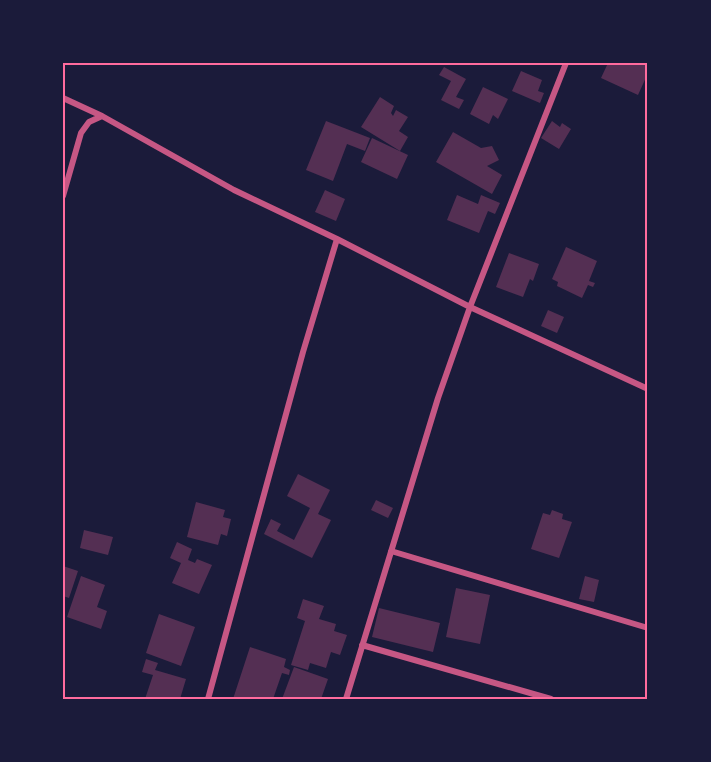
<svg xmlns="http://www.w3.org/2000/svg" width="711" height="762" font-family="Signika,sans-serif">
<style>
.building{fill:#542f53}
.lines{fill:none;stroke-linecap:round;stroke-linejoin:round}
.minor{stroke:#c65784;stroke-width:6}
.neatline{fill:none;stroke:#ff6b9d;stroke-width:2}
</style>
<rect width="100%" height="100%" fill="#1b1b3a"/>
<path class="building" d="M 608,63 L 648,64 L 648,73 L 638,95 L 601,78 Z
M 444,67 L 466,79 L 456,97 L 464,100 L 459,109 L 441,100 L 451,81 L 439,75 Z
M 521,71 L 542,80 L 538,91 L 544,93 L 540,103 L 512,91 Z
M 483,87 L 508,99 L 498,119 L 493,115 L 489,124 L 470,114 Z
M 380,97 L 394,106 L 391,113 L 393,116 L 396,110 L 408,117 L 399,131 L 408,137 L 400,151 L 361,127 Z
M 326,121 L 370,138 L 365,151 L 347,144 L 333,181 L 306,170 Z
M 552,121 L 560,127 L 562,123 L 571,129 L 559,149 L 541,138 Z
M 453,132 L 481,148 L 492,146 L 499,160 L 487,166 L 502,175 L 492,194 L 436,162 Z
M 372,138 L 408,155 L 397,179 L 361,162 Z
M 325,190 L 345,199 L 336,221 L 315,212 Z
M 457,195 L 478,204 L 481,195 L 500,203 L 495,214 L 488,211 L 479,233 L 447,220 Z
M 566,247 L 597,261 L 589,281 L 595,283 L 593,287 L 588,285 L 582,298 L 557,286 L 558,282 L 552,279 Z
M 509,253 L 539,264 L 533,281 L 530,279 L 523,297 L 496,287 Z
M 548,310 L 564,317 L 557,333 L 541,326 Z
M 298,474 L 330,490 L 318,514 L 331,520 L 312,558 L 264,534 L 271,519 L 281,524 L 277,531 L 294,540 L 310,508 L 287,496 Z
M 376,500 L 393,508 L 388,518 L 371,510 Z
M 196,502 L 225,510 L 223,517 L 231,519 L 227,536 L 221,534 L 218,545 L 187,537 Z
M 552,510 L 563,514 L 562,519 L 572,522 L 559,558 L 531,549 L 543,513 L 550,515 Z
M 84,530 L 113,537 L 108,555 L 80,548 Z
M 177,542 L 192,549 L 188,560 L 195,563 L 197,559 L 212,565 L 199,594 L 172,583 L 181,563 L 170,558 Z
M 63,566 L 78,571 L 69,598 L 63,596 Z
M 81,576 L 105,585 L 97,607 L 107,611 L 101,629 L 67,617 Z
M 585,576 L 599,580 L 594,602 L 579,599 Z
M 456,588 L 490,595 L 480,644 L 446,637 Z
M 303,599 L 324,606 L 319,619 L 336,624 L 334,631 L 347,635 L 340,655 L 331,652 L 326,668 L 310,663 L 308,670 L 291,665 L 305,621 L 297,618 Z
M 379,608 L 440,623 L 433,652 L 372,637 Z
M 159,614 L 195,627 L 181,666 L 146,653 Z
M 250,647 L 286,659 L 284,667 L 290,670 L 289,675 L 282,673 L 273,699 L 233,699 Z
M 146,659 L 158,663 L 155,670 L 186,679 L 180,699 L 169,697 L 169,699 L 145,699 L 153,675 L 142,672 Z
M 294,667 L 328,679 L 321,699 L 282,699 Z"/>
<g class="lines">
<path class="minor" d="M 63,98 L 102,116 L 234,190 L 337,239 L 470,307 L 648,389
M 63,196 L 81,133 L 89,122 L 102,116
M 391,551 L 648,628
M 362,645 L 551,699
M 208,699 L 303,352 L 337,239
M 346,699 L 438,398 L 470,307 L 566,63"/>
</g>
<rect width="711" height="762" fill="none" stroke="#1b1b3a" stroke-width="129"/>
<rect x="64" y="64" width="582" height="634" class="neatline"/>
</svg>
